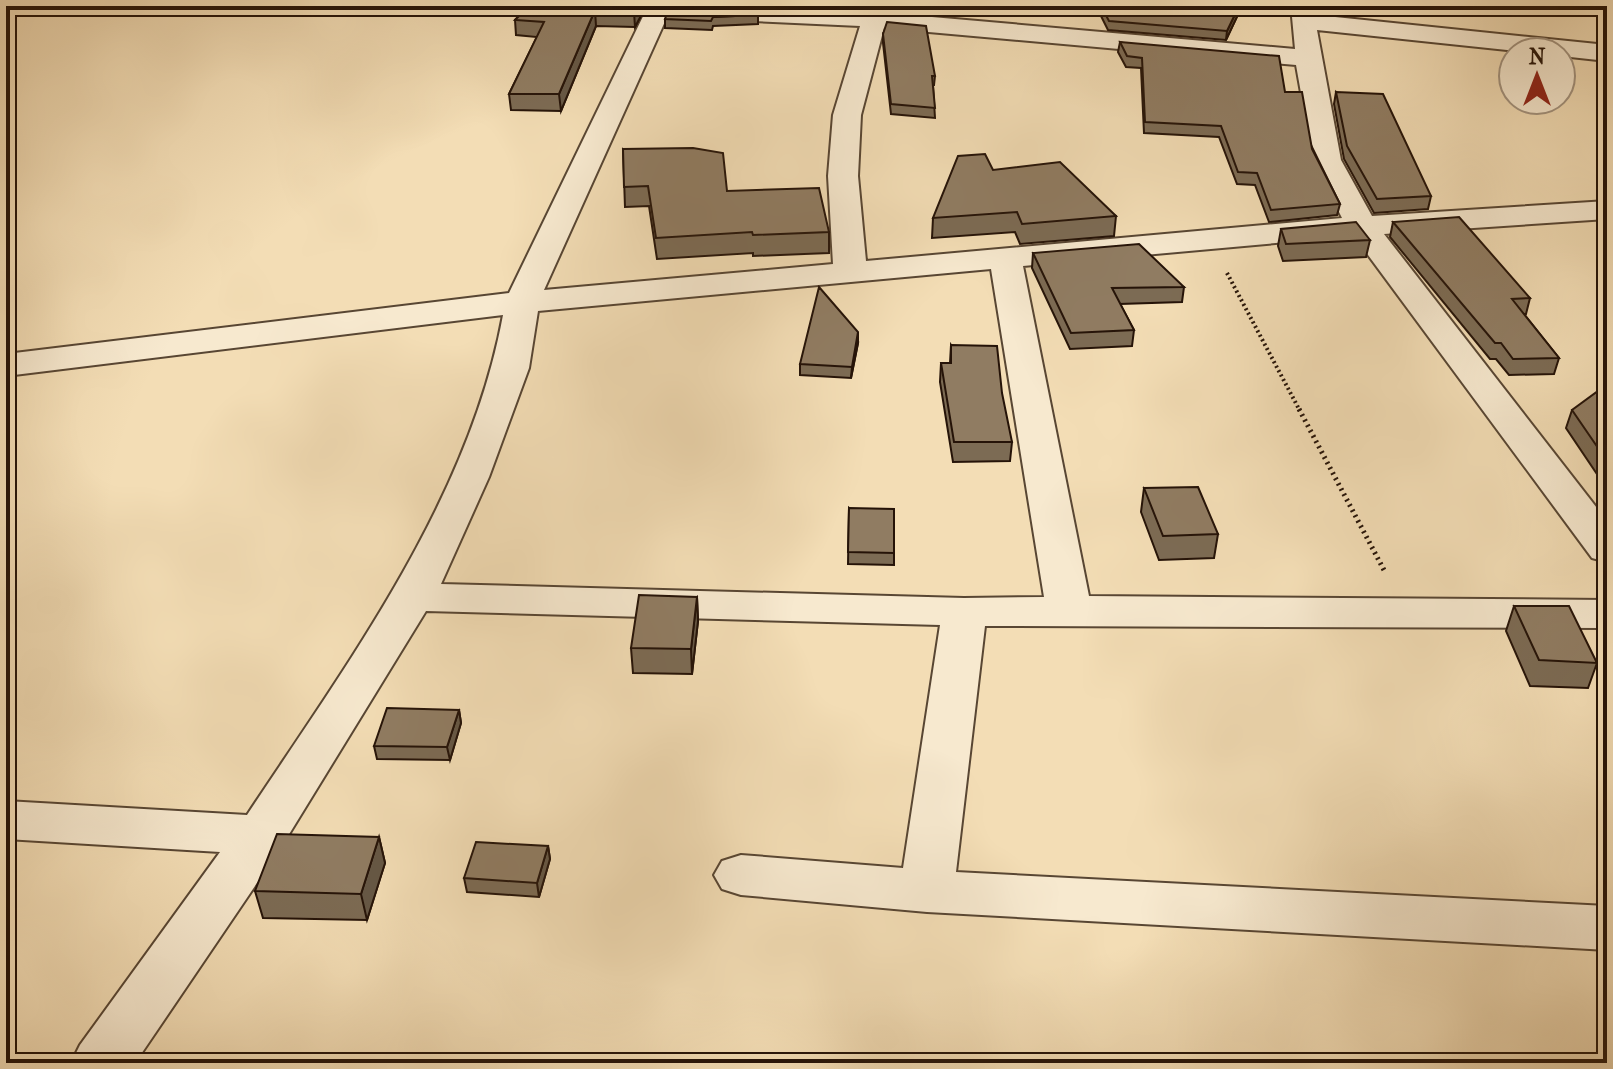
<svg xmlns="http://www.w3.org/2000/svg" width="1613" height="1069" font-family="'IM FELL French Canon',serif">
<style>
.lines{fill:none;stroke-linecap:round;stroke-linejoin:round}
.minor-casing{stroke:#584633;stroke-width:4}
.path-far1{stroke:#251308;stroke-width:4;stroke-dasharray:2 3;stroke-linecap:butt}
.path{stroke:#251308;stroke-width:5;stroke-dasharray:2 4;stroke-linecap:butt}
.minor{fill:#f7e9cf;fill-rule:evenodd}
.wall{fill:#7c6b54;stroke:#251308;stroke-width:2}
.shaded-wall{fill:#655745;stroke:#251308;stroke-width:2}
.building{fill:#907c62;stroke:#251308;stroke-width:2}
</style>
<rect width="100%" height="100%" fill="#f3ddb5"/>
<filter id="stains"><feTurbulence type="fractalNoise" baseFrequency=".0025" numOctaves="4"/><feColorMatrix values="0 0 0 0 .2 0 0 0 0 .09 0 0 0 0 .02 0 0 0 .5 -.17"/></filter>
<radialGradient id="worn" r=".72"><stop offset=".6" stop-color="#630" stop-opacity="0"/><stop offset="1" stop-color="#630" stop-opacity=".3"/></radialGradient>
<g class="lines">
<defs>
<path id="minor" d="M 648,6 L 742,6 L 863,12 L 863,6 L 887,6 L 886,13 L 1295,49 L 1291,6 L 1315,6 L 1316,15 L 1607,45 L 1607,61 L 1561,56 L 1561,52 L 1527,52 L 1317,30 L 1341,160 L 1372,216 L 1607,201 L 1607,219 L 1384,234 L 1607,521 L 1607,562 L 1592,558 L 1354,236 L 1023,266 L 1089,596 L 1607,600 L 1607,628 L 985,626 L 956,872 L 1607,906 L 1607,950 L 927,912 L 741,895 L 722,889 L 714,875 L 722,861 L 741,855 L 903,868 L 940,625 L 426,611 L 280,849 L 135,1063 L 71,1063 L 80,1045 L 220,852 L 6,839 L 6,801 L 247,815 C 349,661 469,500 503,315 L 6,376 L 6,354 L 509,293 ZM 667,17 L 860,26 L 833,115 L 828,176 L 833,264 L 544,290 ZM 884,28 L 1296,65 L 1313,160 L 1342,218 L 866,261 L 858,176 L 861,115 ZM 991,269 L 1044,597 L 964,598 L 441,584 L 489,477 L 529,368 L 538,311 Z"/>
</defs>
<use href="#minor" class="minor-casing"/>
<path class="path-far1" d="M 1227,273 L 1300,411"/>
<path class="path" d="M 1299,409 L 1385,572"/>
<use href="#minor" class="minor"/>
</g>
<path class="wall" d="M 529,6 L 646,6 L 635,27 L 596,26 L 561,111 L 511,110 L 509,94 L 537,37 L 516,35 L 515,20 Z
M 1096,6 L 1141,6 L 1143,11 L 1194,15 L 1242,6 L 1226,40 L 1108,30 Z
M 758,15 L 758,24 L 713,26 L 712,30 L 665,28 L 665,19 Z
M 883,34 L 935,76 L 934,85 L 933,85 L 935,118 L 891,114 L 883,43 Z
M 1120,42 L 1285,92 L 1340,204 L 1337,215 L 1269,222 L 1255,185 L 1237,184 L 1219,137 L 1144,133 L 1141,68 L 1126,67 L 1118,52 Z
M 1336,92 L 1431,196 L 1428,209 L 1374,213 L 1344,159 L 1334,104 Z
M 623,149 L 829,232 L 829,253 L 753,256 L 753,253 L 657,259 L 649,206 L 625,207 Z
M 993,170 L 1116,216 L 1114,236 L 1020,244 L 1015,232 L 932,238 L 933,218 Z
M 1393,222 L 1530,298 L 1526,314 L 1524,314 L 1559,358 L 1554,374 L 1509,375 L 1496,359 L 1490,359 L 1390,237 Z
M 1281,229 L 1370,240 L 1366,257 L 1283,261 L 1278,246 Z
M 1033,253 L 1184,287 L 1182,302 L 1120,304 L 1134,330 L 1132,346 L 1070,349 L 1032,268 Z
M 858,343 L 851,378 L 800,375 L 800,364 Z
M 951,345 L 1012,442 L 1010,461 L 953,462 L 940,382 L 941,363 L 950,363 Z
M 1607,403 L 1607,489 L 1566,428 L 1572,410 Z
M 1144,488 L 1218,534 L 1214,558 L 1159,560 L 1141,512 Z
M 849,508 L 894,553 L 894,565 L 848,564 Z
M 697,597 L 698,621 L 692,674 L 633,673 L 631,648 Z
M 1514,606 L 1597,663 L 1588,688 L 1530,686 L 1506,631 Z
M 459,710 L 461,723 L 450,760 L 377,759 L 374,746 Z
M 379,837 L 385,863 L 367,920 L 263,918 L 255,891 Z
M 548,846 L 550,859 L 539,897 L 467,892 L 464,878 Z"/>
<path class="shaded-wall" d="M 637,6 L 646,6 L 635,27 L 634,12 Z
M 1239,6 L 1242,6 L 1226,40 L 1227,31 Z
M 595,10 L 596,26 L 561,111 L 559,94 Z
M 858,332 L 858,343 L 851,378 L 852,367 Z
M 697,597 L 698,621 L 692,674 L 691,649 Z
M 459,710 L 461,723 L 450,760 L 447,747 Z
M 379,837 L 385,863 L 367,920 L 361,894 Z
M 548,846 L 550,859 L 539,897 L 537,883 Z
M 10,968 L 16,982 L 6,997 L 6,974 Z"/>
<path class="building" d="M 529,6 L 637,6 L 634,12 L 595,10 L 559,94 L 509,94 L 544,22 L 515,20 Z
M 1101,6 L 1141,6 L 1143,11 L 1194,15 L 1198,6 L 1239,6 L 1227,31 L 1109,21 Z
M 668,11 L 758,15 L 713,17 L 711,21 L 665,19 Z
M 887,22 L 926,26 L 935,76 L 932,76 L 935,108 L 891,104 L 883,34 Z
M 1120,42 L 1279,56 L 1285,92 L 1302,92 L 1312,149 L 1340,204 L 1271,210 L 1257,173 L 1238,172 L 1221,126 L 1145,122 L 1142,58 L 1127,56 Z
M 1336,92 L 1383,94 L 1431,196 L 1377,199 L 1347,146 Z
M 693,148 L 723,153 L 727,191 L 819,188 L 829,232 L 753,235 L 752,232 L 656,238 L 648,186 L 624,187 L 623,149 Z
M 985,154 L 993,170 L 1060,162 L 1116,216 L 1022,224 L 1017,212 L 933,218 L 958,156 Z
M 1459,217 L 1530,298 L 1512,299 L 1559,358 L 1513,359 L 1501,343 L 1495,343 L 1393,222 Z
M 1356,222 L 1370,240 L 1286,244 L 1281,229 Z
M 1139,244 L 1184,287 L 1112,288 L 1134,330 L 1071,333 L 1033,253 Z
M 819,287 L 858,332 L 852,367 L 800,364 Z
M 951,345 L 997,346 L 1002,393 L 1012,442 L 954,442 L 941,363 L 951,363 Z
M 1598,391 L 1607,403 L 1607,461 L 1572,410 Z
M 1198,487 L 1218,534 L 1163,536 L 1144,488 Z
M 849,508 L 894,509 L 894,553 L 848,552 Z
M 639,595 L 697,597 L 691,649 L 631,648 Z
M 1514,606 L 1569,606 L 1597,663 L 1539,660 Z
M 387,708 L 459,710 L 447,747 L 374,746 Z
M 277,834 L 379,837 L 361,894 L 255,891 Z
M 476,842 L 548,846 L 537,883 L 464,878 Z"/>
<rect width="1613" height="1069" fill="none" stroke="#f3ddb5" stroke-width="32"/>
<rect x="8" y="8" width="1597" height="1053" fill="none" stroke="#251308" stroke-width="4"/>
<rect x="16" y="16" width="1581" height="1037" fill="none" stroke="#251308" stroke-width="2"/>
<g transform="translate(1537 76)"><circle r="38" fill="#f7e9cf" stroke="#a3937f" stroke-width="2"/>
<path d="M0-6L14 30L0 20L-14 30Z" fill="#8f2418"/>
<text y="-12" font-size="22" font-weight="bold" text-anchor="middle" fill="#251308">N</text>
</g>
<rect width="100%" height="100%" filter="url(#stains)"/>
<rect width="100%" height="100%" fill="url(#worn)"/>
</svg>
